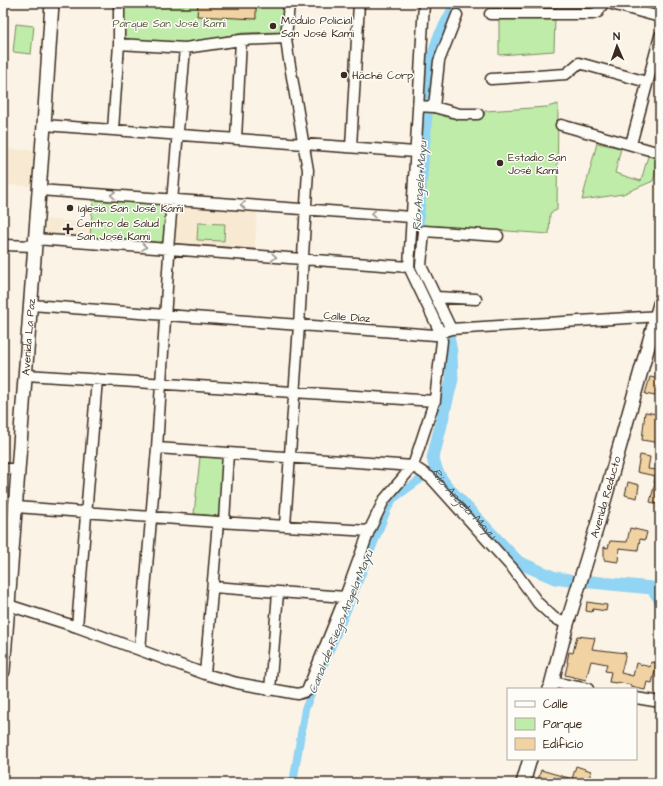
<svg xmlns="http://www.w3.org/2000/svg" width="663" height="786" font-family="'Architects Daughter',sans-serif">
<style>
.built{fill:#f8ead2}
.green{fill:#bfeca9;stroke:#7d8b64}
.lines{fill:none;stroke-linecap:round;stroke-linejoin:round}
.canal{stroke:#92d4f3;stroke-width:8}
.river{stroke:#92d4f3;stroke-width:13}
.building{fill:#f1d2a3;stroke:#3b2a1e}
.minor-casing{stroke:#3b2a1e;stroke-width:13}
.major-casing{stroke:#3b2a1e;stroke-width:16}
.minor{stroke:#fdfcf7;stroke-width:10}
.major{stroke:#fdfcf7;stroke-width:13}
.oneway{stroke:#9c938a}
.poi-dot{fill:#3b2a1e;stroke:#fdfcf7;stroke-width:1.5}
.labels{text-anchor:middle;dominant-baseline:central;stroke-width:3;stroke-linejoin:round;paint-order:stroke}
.poi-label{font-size:11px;fill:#3b2a1e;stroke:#fdfcf7;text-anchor:start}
.park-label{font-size:11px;fill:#5c5a41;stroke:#fdfcf7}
.street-label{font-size:11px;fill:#3b2a1e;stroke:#fdfcf7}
.water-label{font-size:12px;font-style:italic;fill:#555d5e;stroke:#fdfcf7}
</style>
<rect width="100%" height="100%" fill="#fbf4e6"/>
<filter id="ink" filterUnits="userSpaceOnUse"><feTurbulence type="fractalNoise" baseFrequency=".025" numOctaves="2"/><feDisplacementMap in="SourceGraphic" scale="8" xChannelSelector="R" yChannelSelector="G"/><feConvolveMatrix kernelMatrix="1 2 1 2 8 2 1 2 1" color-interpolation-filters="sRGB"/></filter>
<g filter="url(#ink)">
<path class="built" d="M 3,149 L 33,150 L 32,186 L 3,185 Z
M 178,206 L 257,212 L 255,249 L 175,243 Z
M 46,219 L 92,223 L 90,238 L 45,235 Z"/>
<path class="green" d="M 123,3 L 283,3 L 281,32 L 243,33 L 185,44 L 126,40 L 124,37 Z
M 496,3 L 556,3 L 556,11 L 496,11 Z
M 499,18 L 555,18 L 554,51 L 499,55 Z
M 16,24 L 34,26 L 31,54 L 13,52 Z
M 558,104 L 557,210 L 550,213 L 549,234 L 438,226 L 423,229 L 420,236 L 413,236 L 421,109 L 446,114 L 484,116 L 485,111 L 547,107 Z
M 597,143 L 621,148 L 615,173 L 641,181 L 648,156 L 660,158 L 653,181 L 623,194 L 582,200 Z
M 93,199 L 163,205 L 168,210 L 165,240 L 159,243 L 90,238 Z
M 198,223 L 225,224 L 224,241 L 197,240 Z
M 200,457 L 225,457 L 220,516 L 194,514 Z"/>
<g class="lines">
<path class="canal" d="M 293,783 L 305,709 L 350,603 L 387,510 L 393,499 L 421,479"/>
<g class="river">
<path d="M 427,99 L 429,69 L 439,38 L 457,3"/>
<path d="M 426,113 L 414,265 L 443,325"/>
<path id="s1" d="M 448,336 L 451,352 L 452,379 L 433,458 C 435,470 439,477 447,487 L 518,562 L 555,578 L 569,580"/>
<path d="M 591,582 L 652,588 L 660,599"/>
</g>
</g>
<path class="building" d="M 198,3 L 256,3 L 256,19 L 197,16 Z
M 650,377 L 660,379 L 660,397 L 645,394 Z
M 645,412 L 657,414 L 656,421 L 660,421 L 660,443 L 642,440 Z
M 640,455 L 650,457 L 648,469 L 657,470 L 657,467 L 660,467 L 660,505 L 650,502 L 655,483 L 654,483 L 655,476 L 637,472 Z
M 628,482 L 639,485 L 637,498 L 625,495 Z
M 630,528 L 647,532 L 645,540 L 640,539 L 638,550 L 619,548 L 618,562 L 604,560 L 604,547 L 608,548 L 610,541 L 627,542 Z
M 587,602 L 607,605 L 606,611 L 593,609 L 592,612 L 586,611 Z
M 577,636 L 595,638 L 592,649 L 626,653 L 621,673 L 633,676 L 636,663 L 650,667 L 651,662 L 657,663 L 652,683 L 647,682 L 645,690 L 631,687 L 631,685 L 617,682 L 617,683 L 609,682 L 611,672 L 605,671 L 607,664 L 591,661 L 586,680 L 565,675 L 568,662 L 567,662 L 569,652 L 573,653 Z
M 576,766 L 591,771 L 588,783 L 537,783 L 541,770 L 572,779 Z"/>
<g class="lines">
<defs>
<path id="minor" d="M 608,3 L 660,17
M 490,14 L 593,14 L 598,12 L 603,3
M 119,44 L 185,48 L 241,40 L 286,38
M 491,79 L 566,74 L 579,63 L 647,82
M 418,106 L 434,107 L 460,114 L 478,114
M 434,107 L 439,61 L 457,15
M 44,125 L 415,152
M 561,125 L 660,153
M 113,130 L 119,44 L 119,3
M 236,139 L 241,40
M 631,144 L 660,36
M 351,147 L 359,3
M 39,190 L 411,217
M 36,239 L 409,267
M 3,245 L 35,246
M 436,297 L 476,299
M 31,305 L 435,335 L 451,329 L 660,316
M 451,329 L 421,266 L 424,231 L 498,236
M 26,375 L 435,401
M 157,448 L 413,466 L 431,478 L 514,570 L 538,603 L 554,618 L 567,624
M 3,469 L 19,469
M 16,507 L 218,522 L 369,531
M 224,522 L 228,453
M 285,526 L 299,325 L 308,170 L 288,54 L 286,38 L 289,3
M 213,587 L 345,597
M 3,605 L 8,605 L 77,627 L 205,674 L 237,683 L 298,694 L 307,691 L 345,597 L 369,531 L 384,500 L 413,466 L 435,399 L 442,341 L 440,332 L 409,267 L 424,3
M 77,627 L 97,379
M 140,650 L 157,448 L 169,255 L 168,249 L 185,48
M 205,674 L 218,522
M 552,682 L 588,689
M 270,690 L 278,593
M 636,698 L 660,702"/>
<g id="major">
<path id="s2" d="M 3,671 L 44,125 L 52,3"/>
<path id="s3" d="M 550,689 L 567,624 L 597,526 L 660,304"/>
<path d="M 523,783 L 530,759"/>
</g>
</defs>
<use href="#minor" class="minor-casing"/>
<use href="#major" class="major-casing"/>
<use href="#minor" class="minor"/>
<use href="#major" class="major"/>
</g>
<defs><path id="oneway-chevron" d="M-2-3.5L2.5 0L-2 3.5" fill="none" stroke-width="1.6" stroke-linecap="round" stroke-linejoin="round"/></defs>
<g class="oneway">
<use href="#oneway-chevron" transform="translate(113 195) rotate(-176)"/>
<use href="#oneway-chevron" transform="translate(243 205) rotate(-176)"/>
<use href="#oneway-chevron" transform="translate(373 214) rotate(-176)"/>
<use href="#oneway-chevron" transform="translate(144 247) rotate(4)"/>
<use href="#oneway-chevron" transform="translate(274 257) rotate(4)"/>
</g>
</g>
<g class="poi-dot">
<circle cx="273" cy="26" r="4"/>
<circle cx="344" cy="75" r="4"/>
<circle cx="500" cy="163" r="4"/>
<circle cx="70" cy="208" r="4"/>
<path d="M66 223h4v4h4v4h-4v4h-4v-4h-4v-4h4z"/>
</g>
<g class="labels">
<g class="poi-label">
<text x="281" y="20">Módulo Policial<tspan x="281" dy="13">San José Kami</tspan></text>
<text x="352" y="75">Hächë Corp</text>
<text x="508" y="157">Estadio San<tspan x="508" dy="13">José Kami</tspan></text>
<text x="78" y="208">Iglesia San José Kami</text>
<text x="77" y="223">Centro de Salud<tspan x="77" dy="13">San José Kami</tspan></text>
</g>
<g class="park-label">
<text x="169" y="23">Parque San José Kami</text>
</g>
<g class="street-label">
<text transform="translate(347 317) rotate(4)">Calle Díaz</text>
<text stroke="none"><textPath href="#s2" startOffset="335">Avenida La Paz</textPath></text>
<text stroke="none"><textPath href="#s3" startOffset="200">Avenida Reducto</textPath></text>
</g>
<g class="water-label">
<text transform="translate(420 186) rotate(-86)">Río Angela Mayu</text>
<text stroke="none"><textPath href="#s1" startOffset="181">Río Angela Mayu</textPath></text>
<text transform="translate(341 622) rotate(-68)">Canal de Riego Angela Mayu</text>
</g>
</g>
<rect width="663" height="786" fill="none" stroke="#fdfcf7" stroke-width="16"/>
<rect x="8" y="8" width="647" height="770" fill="none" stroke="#3b2a1e" stroke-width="1.5" filter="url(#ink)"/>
<rect x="507" y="688" width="130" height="72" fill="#fdfcf7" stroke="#afa8a0"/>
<rect x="515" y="701" width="20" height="6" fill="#fdfcf7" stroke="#afa8a0"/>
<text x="543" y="708" font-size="12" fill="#3b2a1e">Calle</text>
<rect x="515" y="718" width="20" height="12" fill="#bfeca9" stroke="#afa8a0"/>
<text x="543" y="728" font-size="12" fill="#3b2a1e">Parque</text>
<rect x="515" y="738" width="20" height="12" fill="#f1d2a3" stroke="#afa8a0"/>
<text x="543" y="748" font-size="12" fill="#3b2a1e">Edificio</text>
<g transform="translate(617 46) rotate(358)" stroke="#fdfcf7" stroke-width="3" paint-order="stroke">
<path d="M0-3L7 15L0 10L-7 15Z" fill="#3b2a1e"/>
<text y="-6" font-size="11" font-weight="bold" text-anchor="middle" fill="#3b2a1e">N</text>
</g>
</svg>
